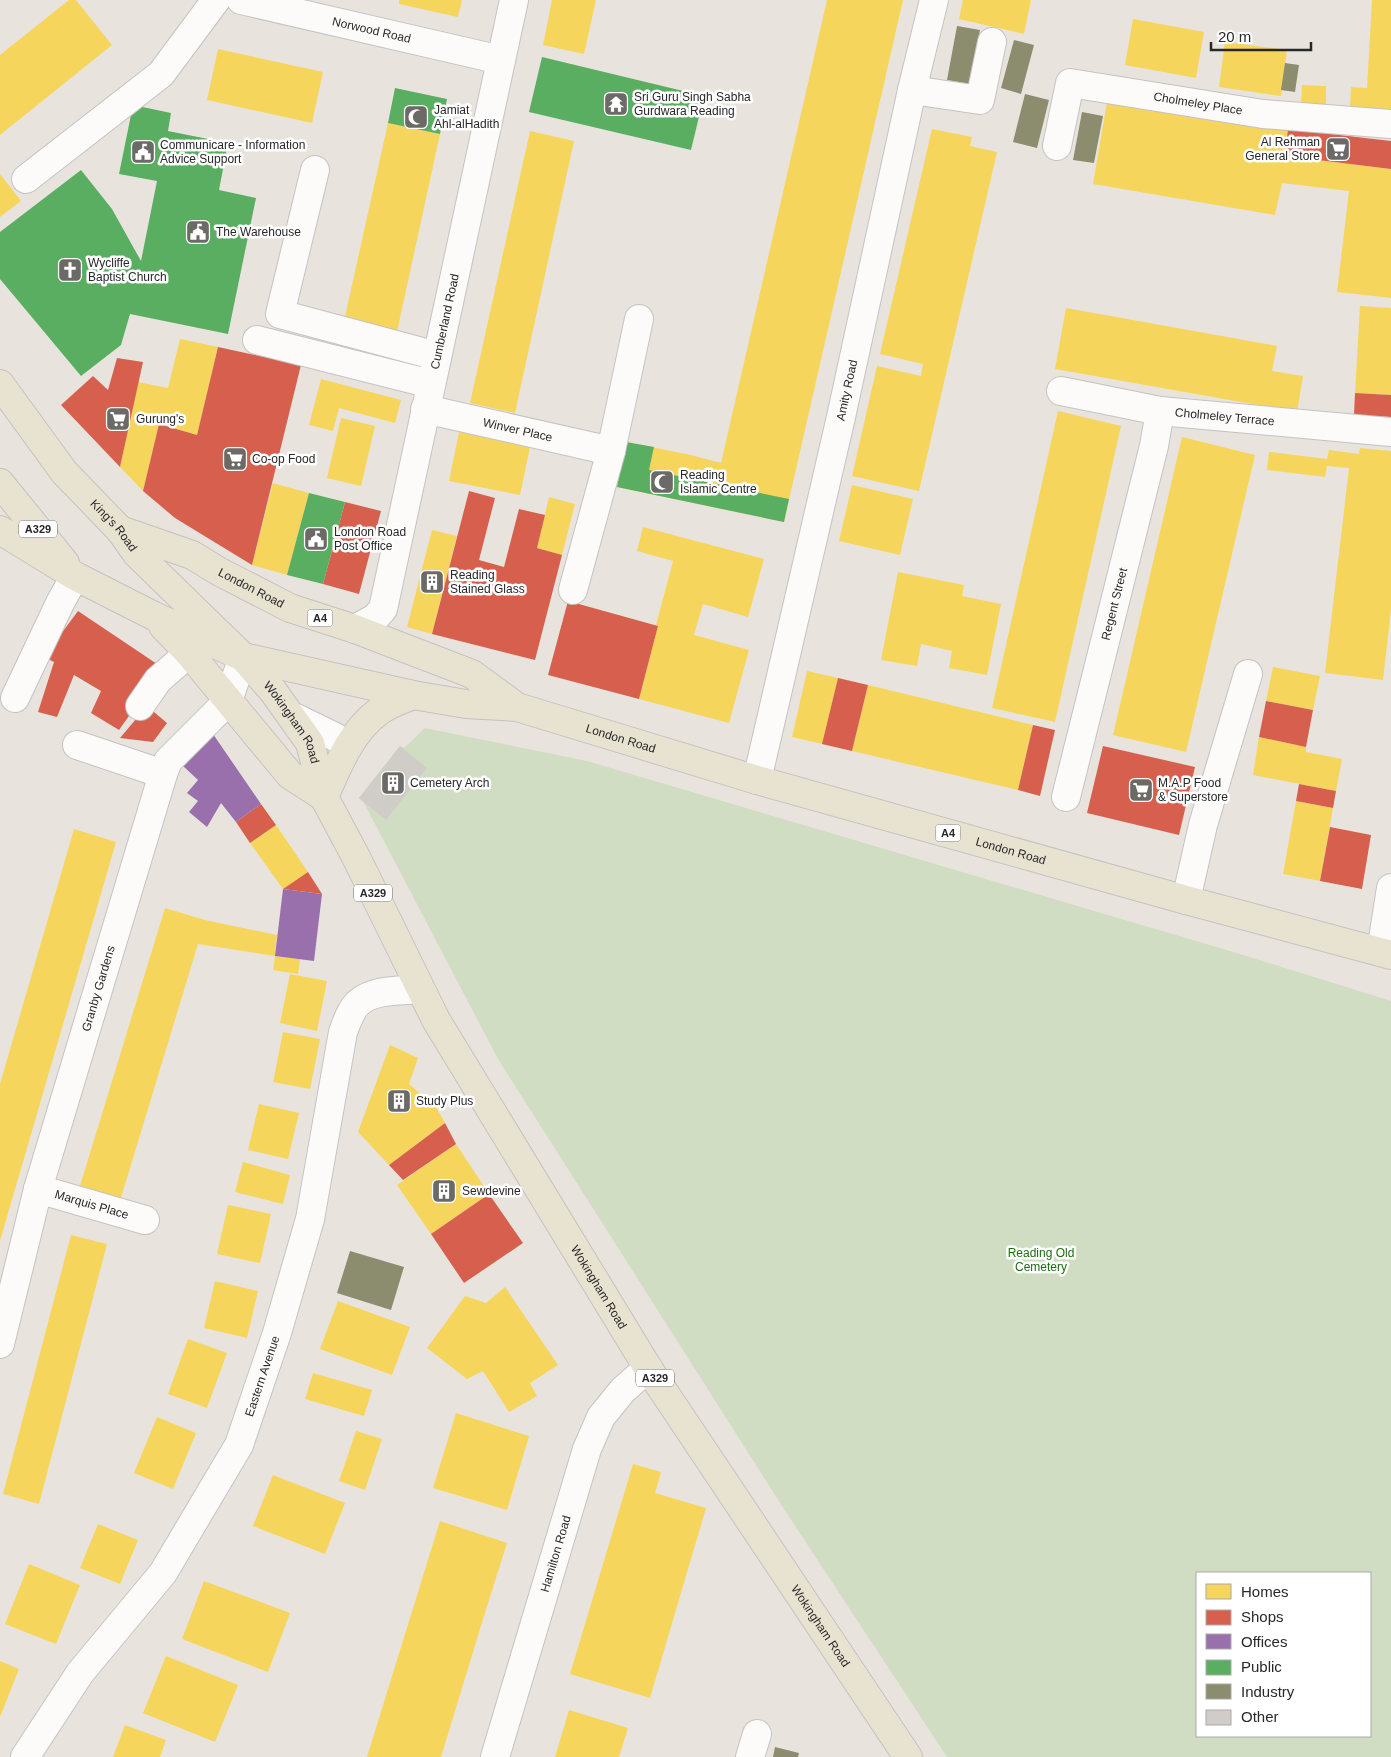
<svg xmlns="http://www.w3.org/2000/svg" width="1391" height="1757" font-family="Helvetica,sans-serif">
<style>
.cemetery{fill:#d1ddc3;fill-rule:evenodd}
.homes{fill:#f6d55c}
.shops{fill:#d6604d}
.offices{fill:#9970ab}
.public{fill:#5aae61}
.industry{fill:#8c8c6e}
.building{fill:#d0cdc8}
.lines{fill:none;stroke-linecap:round;stroke-linejoin:round}
.minor-casing{stroke:#c4c3c3;stroke-width:30}
.major-casing{stroke:#c4c2c0;stroke-width:30}
.minor{stroke:#fcfbfa;stroke-width:28}
.major{stroke:#e8e3d0;stroke-width:28}
.labels{text-anchor:middle;dominant-baseline:central;stroke-width:5;stroke-linejoin:round;paint-order:stroke}
.shield{fill:#fff;stroke:#686868;stroke-width:1}
.shield-label{font-size:11px;font-weight:bold;fill:#282828}
.street-label{font-size:12px;fill:#282828;stroke:#fff}
.poi-label{font-size:12px;fill:#282828;stroke:#fff;text-anchor:start}
.park-label{font-size:12px;fill:#1e6c12;stroke:#fff}
</style>
<rect width="100%" height="100%" fill="#e8e4dd"/>
<path class="cemetery" d="M 425,728 L 587,761 L 1240,954 L 1391,1001 L 1391,1757 L 947,1757 L 782,1506 L 498,1059 L 364,803 L 359,798 L 400,746 L 404,748 ZM 1197,1573 L 1370,1573 L 1370,1736 L 1197,1736 Z"/>
<path class="homes" d="M 69,0 L 76,0 L 112,45 L 0,135 L 0,55 Z
M 399,0 L 462,0 L 458,17 L 399,4 Z
M 552,0 L 596,0 L 584,54 L 543,45 Z
M 827,0 L 903,0 L 784,522 L 617,487 L 626,442 L 691,455 L 721,463 Z
M 963,0 L 1031,0 L 1024,34 L 959,19 Z
M 1372,0 L 1391,0 L 1391,110 L 1350,108 L 1351,87 L 1367,88 Z
M 1133,19 L 1204,32 L 1196,78 L 1125,65 Z
M 1225,42 L 1287,50 L 1281,96 L 1219,87 Z
M 218,49 L 323,72 L 312,123 L 207,100 Z
M 1302,85 L 1326,86 L 1326,108 L 1301,107 Z
M 1107,102 L 1288,129 L 1285,156 L 1391,169 L 1391,298 L 1337,292 L 1349,191 L 1282,183 L 1275,215 L 1093,184 Z
M 388,123 L 440,134 L 395,341 L 342,330 Z
M 932,129 L 972,137 L 970,146 L 997,152 L 919,491 L 852,476 L 877,366 L 921,376 L 923,364 L 880,354 Z
M 530,131 L 574,141 L 515,413 L 470,403 Z
M 0,174 L 21,201 L 0,217 Z
M 1360,306 L 1391,308 L 1391,395 L 1355,393 Z
M 1066,308 L 1277,346 L 1272,371 L 1303,376 L 1297,412 L 1055,369 Z
M 180,339 L 218,347 L 197,435 L 159,424 L 143,491 L 120,467 L 138,382 L 168,388 Z
M 321,379 L 401,400 L 395,423 L 339,408 L 333,431 L 309,425 Z
M 1058,411 L 1121,426 L 1055,722 L 992,708 Z
M 341,418 L 375,426 L 361,486 L 327,478 Z
M 459,432 L 530,447 L 520,495 L 449,481 Z
M 1182,437 L 1255,455 L 1186,752 L 1113,735 Z
M 1360,448 L 1391,451 L 1391,609 L 1383,680 L 1325,673 L 1349,468 L 1327,466 L 1325,477 L 1267,470 L 1269,452 L 1327,459 L 1329,450 L 1359,454 Z
M 273,483 L 309,493 L 287,575 L 252,565 Z
M 852,485 L 913,499 L 900,555 L 839,541 Z
M 549,497 L 575,504 L 562,555 L 537,548 Z
M 643,527 L 764,559 L 748,617 L 703,604 L 694,635 L 749,650 L 729,723 L 639,699 L 658,626 L 656,625 L 673,561 L 637,551 Z
M 432,530 L 457,536 L 432,634 L 407,627 Z
M 898,572 L 964,585 L 962,596 L 1001,604 L 987,675 L 949,668 L 952,651 L 921,644 L 917,666 L 881,660 Z
M 1273,667 L 1320,676 L 1313,710 L 1266,701 Z
M 807,671 L 838,678 L 822,744 L 792,737 Z
M 868,685 L 1033,725 L 1018,790 L 852,751 Z
M 1259,737 L 1306,747 L 1306,752 L 1342,759 L 1336,791 L 1253,775 Z
M 1296,801 L 1333,808 L 1320,881 L 1283,874 Z
M 276,825 L 308,872 L 283,889 L 250,843 Z
M 74,829 L 116,842 L 0,1241 L 0,1084 Z
M 165,908 L 205,920 L 277,935 L 275,956 L 198,944 L 120,1201 L 79,1189 Z
M 275,956 L 300,959 L 298,974 L 273,970 Z
M 290,974 L 327,981 L 317,1031 L 280,1023 Z
M 283,1032 L 320,1039 L 310,1089 L 273,1082 Z
M 390,1045 L 418,1058 L 409,1084 L 436,1107 L 445,1123 L 389,1165 L 358,1132 Z
M 259,1104 L 299,1113 L 288,1159 L 248,1150 Z
M 456,1144 L 489,1194 L 431,1234 L 397,1185 Z
M 243,1162 L 290,1175 L 283,1204 L 235,1192 Z
M 228,1205 L 271,1214 L 260,1263 L 217,1254 Z
M 71,1235 L 107,1244 L 39,1504 L 3,1494 Z
M 215,1281 L 258,1291 L 247,1338 L 204,1328 Z
M 505,1287 L 558,1365 L 530,1383 L 537,1396 L 509,1412 L 483,1371 L 467,1379 L 427,1348 L 465,1296 L 486,1303 Z
M 338,1301 L 410,1327 L 392,1375 L 320,1349 Z
M 188,1339 L 227,1353 L 207,1408 L 168,1394 Z
M 313,1373 L 372,1390 L 364,1416 L 305,1399 Z
M 456,1413 L 529,1436 L 507,1510 L 433,1488 Z
M 157,1417 L 196,1433 L 173,1489 L 134,1473 Z
M 356,1431 L 382,1439 L 365,1490 L 339,1481 Z
M 633,1464 L 661,1472 L 655,1493 L 706,1508 L 650,1698 L 570,1674 Z
M 273,1475 L 345,1503 L 325,1554 L 253,1526 Z
M 440,1521 L 507,1543 L 484,1616 L 441,1757 L 367,1757 Z
M 98,1524 L 138,1540 L 120,1584 L 80,1568 Z
M 29,1564 L 80,1585 L 56,1644 L 5,1624 Z
M 204,1581 L 290,1613 L 268,1672 L 182,1639 Z
M 166,1656 L 238,1685 L 215,1742 L 143,1713 Z
M 0,1661 L 19,1669 L 0,1717 Z
M 569,1710 L 628,1728 L 619,1757 L 555,1757 Z
M 125,1725 L 166,1740 L 160,1757 L 113,1757 Z"/>
<path class="shops" d="M 1288,129 L 1391,141 L 1391,169 L 1285,156 Z
M 218,347 L 301,365 L 252,565 L 175,518 L 143,491 L 159,424 L 197,435 Z
M 117,358 L 143,362 L 120,467 L 61,405 L 93,376 L 108,390 Z
M 1355,393 L 1391,395 L 1391,417 L 1354,415 Z
M 469,491 L 495,498 L 479,560 L 504,567 L 519,509 L 545,515 L 537,548 L 562,555 L 535,660 L 432,634 Z
M 345,502 L 381,511 L 359,594 L 323,584 Z
M 568,601 L 658,626 L 639,699 L 548,675 Z
M 78,611 L 157,664 L 160,672 L 119,730 L 91,713 L 101,691 L 74,675 L 57,717 L 38,712 L 54,662 L 48,659 L 58,638 Z
M 838,678 L 868,685 L 852,751 L 822,744 Z
M 1266,701 L 1313,710 L 1306,747 L 1259,737 Z
M 147,706 L 167,723 L 153,742 L 120,738 Z
M 1033,725 L 1055,730 L 1040,796 L 1018,790 Z
M 1103,746 L 1195,767 L 1179,835 L 1087,813 Z
M 1299,784 L 1336,791 L 1333,808 L 1296,801 Z
M 261,804 L 276,825 L 250,843 L 236,822 Z
M 1330,827 L 1371,835 L 1362,889 L 1320,881 Z
M 308,872 L 322,894 L 283,889 Z
M 445,1123 L 456,1144 L 403,1180 L 389,1165 Z
M 489,1194 L 523,1243 L 464,1283 L 431,1234 Z"/>
<path class="offices" d="M 213,734 L 261,804 L 236,822 L 221,803 L 207,827 L 189,812 L 198,801 L 187,793 L 198,780 L 182,765 Z
M 283,889 L 322,894 L 314,961 L 275,956 Z"/>
<path class="public" d="M 542,57 L 704,96 L 691,150 L 529,112 Z
M 395,88 L 447,99 L 440,134 L 388,123 Z
M 133,105 L 171,113 L 168,131 L 228,143 L 219,190 L 256,198 L 228,334 L 130,314 L 121,345 L 81,376 L 0,279 L 0,232 L 81,170 L 112,209 L 141,261 L 157,181 L 119,174 Z
M 626,442 L 654,447 L 649,470 L 789,499 L 784,522 L 617,487 Z
M 309,493 L 345,502 L 323,584 L 287,575 Z"/>
<path class="industry" d="M 957,26 L 980,30 L 970,84 L 947,80 Z
M 1014,40 L 1034,45 L 1021,94 L 1001,88 Z
M 1285,63 L 1299,65 L 1295,92 L 1281,90 Z
M 1025,94 L 1049,100 L 1037,148 L 1013,142 Z
M 1082,112 L 1103,116 L 1094,163 L 1073,160 Z
M 350,1251 L 404,1267 L 391,1310 L 337,1293 Z
M 775,1747 L 799,1753 L 798,1757 L 773,1757 Z"/>
<path class="building" d="M 400,746 L 427,768 L 386,820 L 359,798 Z"/>
<g class="lines">
<defs>
<g id="minor">
<path id="s1" d="M 241,0 L 501,60"/>
<path d="M 912,90 L 980,100 L 992,42"/>
<path id="s2" d="M 1057,146 L 1070,83 L 1263,114 L 1391,124"/>
<path d="M 315,170 L 280,314 L 437,356"/>
<path d="M 26,179 L 161,74 L 216,0"/>
<path d="M 257,340 L 431,384"/>
<path id="s3" d="M 1061,391 L 1160,411 L 1391,432"/>
<path id="s4" d="M 425,409 L 611,451"/>
<path d="M 573,590 L 611,451 L 639,319"/>
<path id="s5" d="M 355,629 L 375,618 L 383,609 L 514,0"/>
<path d="M 15,698 L 60,603 L 75,576"/>
<path d="M 140,706 L 158,680 L 189,653"/>
<path d="M 292,716 L 335,737 L 348,746"/>
<path d="M 77,745 L 163,774"/>
<path id="s6" d="M 757,780 L 841,417 L 912,90 L 934,0"/>
<path id="s7" d="M 1066,797 L 1154,446 L 1160,411"/>
<path d="M 1186,900 L 1203,825 L 1248,674"/>
<path d="M 1381,952 L 1391,888"/>
<path id="s8" d="M 38,1189 L 145,1220"/>
<path id="s9" d="M 0,1344 L 38,1189 L 163,774 L 168,761 L 228,701 L 243,657"/>
<path id="s10" d="M 25,1757 L 80,1673 L 163,1573 L 239,1445 L 277,1333 L 310,1219 L 343,1032 C 347,1022 350,1011 358,1003 C 373,989 401,991 420,989"/>
<path id="s11" d="M 495,1757 L 587,1449 L 601,1417 L 623,1390 L 648,1368"/>
<path d="M 750,1757 L 757,1734"/>
</g>
<g id="major">
<path id="s12" d="M 0,384 L 64,472 L 120,530 L 137,554 L 243,657 L 273,691 L 310,743 L 324,797 L 357,859 L 436,1020 L 648,1368 L 908,1757"/>
<path d="M 0,483 L 65,563"/>
<path id="s13" d="M 0,530 L 75,576 L 154,616 L 243,657 L 413,695 L 466,704 L 517,707 L 757,780 L 1186,900 L 1391,955"/>
<path id="s14" d="M 120,530 L 192,555 L 220,572 L 290,608 L 355,629 L 472,674 L 517,707"/>
<path d="M 163,626 L 189,653 L 290,775 L 324,797"/>
<path d="M 324,797 C 338,766 350,733 378,712 C 388,704 402,700 413,695"/>
</g>
</defs>
<use href="#minor" class="minor-casing"/>
<use href="#major" class="major-casing"/>
<use href="#minor" class="minor"/>
<use href="#major" class="major"/>
</g>
<defs>
<symbol id="temple-square" viewBox="-11 -11 22 22"><rect x="-9" y="-9" width="18" height="18" rx="4" fill="#6b6a67" stroke="#fff"/><path d="M0-6L5-2H3V0L6.5 2.5H4V6H1.5V3h-3V6H-4V2.5H-6.5L-3 0V-2H-5Z" fill="#fff"/></symbol>
<symbol id="mosque-square" viewBox="-11 -11 22 22"><rect x="-9" y="-9" width="18" height="18" rx="4" fill="#6b6a67" stroke="#fff"/><path d="M3.5-4.9A6 6 0 1 0 3.5 4.9A5 5 0 1 1 3.5-4.9Z" fill="#fff"/></symbol>
<symbol id="supermarket-square" viewBox="-11 -11 22 22"><rect x="-9" y="-9" width="18" height="18" rx="4" fill="#6b6a67" stroke="#fff"/><path d="M-6-5.5h2.5l.6 2H6L4.5 2H-2.5L-4.4-4H-6ZM-1.5 3.2a1.3 1.3 0 1 0 .1 0ZM3 3.2a1.3 1.3 0 1 0 .1 0Z" fill="#fff"/></symbol>
<symbol id="civic-square" viewBox="-11 -11 22 22"><rect x="-9" y="-9" width="18" height="18" rx="4" fill="#6b6a67" stroke="#fff"/><path d="M-.6-6.5H3V-4.5H.6V-3L4-1V1h2V6H-6V1h2V-1L-.6-3ZM-1.2 2.5V6h2.4V2.5Z" fill="#fff"/></symbol>
<symbol id="church-square" viewBox="-11 -11 22 22"><rect x="-9" y="-9" width="18" height="18" rx="4" fill="#6b6a67" stroke="#fff"/><path d="M-1.2-6h2.4v3.5h3.3v2.4h-3.3V6h-2.4V-.1h-3.3v-2.4h3.3Z" fill="#fff"/></symbol>
<symbol id="building-square" viewBox="-11 -11 22 22"><rect x="-9" y="-9" width="18" height="18" rx="4" fill="#6b6a67" stroke="#fff"/><path d="M-4-6H4V6H1V3H-1V6H-4ZM-2.5-4.3h1.7v1.8h-1.7ZM.8-4.3h1.7v1.8H.8ZM-2.5-1h1.7V.8h-1.7ZM.8-1h1.7V.8H.8Z" fill="#fff"/></symbol>
</defs>
<g fill-rule="evenodd">
<use href="#temple-square" x="602" y="90" width="28" height="28"/>
<use href="#mosque-square" x="402" y="103" width="28" height="28"/>
<use href="#supermarket-square" x="1324" y="135" width="28" height="28"/>
<use href="#civic-square" x="129" y="138" width="28" height="28"/>
<use href="#civic-square" x="184" y="218" width="28" height="28"/>
<use href="#church-square" x="56" y="256" width="28" height="28"/>
<use href="#supermarket-square" x="104" y="405" width="28" height="28"/>
<use href="#supermarket-square" x="221" y="445" width="28" height="28"/>
<use href="#mosque-square" x="648" y="468" width="28" height="28"/>
<use href="#civic-square" x="302" y="525" width="28" height="28"/>
<use href="#building-square" x="418" y="568" width="28" height="28"/>
<use href="#building-square" x="379" y="769" width="28" height="28"/>
<use href="#supermarket-square" x="1127" y="776" width="28" height="28"/>
<use href="#building-square" x="385" y="1087" width="28" height="28"/>
<use href="#building-square" x="430" y="1177" width="28" height="28"/>
</g>
<g class="labels">
<g class="shield">
<rect x="19" y="520.5" width="38" height="17" rx="4"/>
<rect x="307.5" y="609.5" width="25" height="17" rx="4"/>
<rect x="935.5" y="824.5" width="25" height="17" rx="4"/>
<rect x="354" y="884.5" width="38" height="17" rx="4"/>
<rect x="636" y="1369.5" width="38" height="17" rx="4"/>
</g>
<g class="shield-label">
<text x="38" y="529">A329</text>
<text x="320" y="618">A4</text>
<text x="948" y="833">A4</text>
<text x="373" y="893">A329</text>
<text x="655" y="1378">A329</text>
</g>
<g class="street-label">
<text stroke="none"><textPath href="#s1" startOffset="134">Norwood Road</textPath></text>
<text stroke="none"><textPath href="#s2" startOffset="194">Cholmeley Place</textPath></text>
<text stroke="none"><textPath href="#s5" startOffset="329">Cumberland Road</textPath></text>
<text stroke="none"><textPath href="#s6" startOffset="400">Amity Road</textPath></text>
<text stroke="none"><textPath href="#s3" startOffset="166">Cholmeley Terrace</textPath></text>
<text stroke="none"><textPath href="#s4" startOffset="95">Winver Place</textPath></text>
<text stroke="none"><textPath href="#s12" startOffset="182">King's Road</textPath></text>
<text stroke="none"><textPath href="#s14" startOffset="144">London Road</textPath></text>
<text stroke="none"><textPath href="#s7" startOffset="199">Regent Street</textPath></text>
<text stroke="none"><textPath href="#s12" startOffset="449">Wokingham Road</textPath></text>
<text stroke="none"><textPath href="#s13" startOffset="662">London Road</textPath></text>
<text stroke="none"><textPath href="#s13" startOffset="1068">London Road</textPath></text>
<text stroke="none"><textPath href="#s9" startOffset="369">Granby Gardens</textPath></text>
<text stroke="none"><textPath href="#s8" startOffset="56">Marquis Place</textPath></text>
<text stroke="none"><textPath href="#s12" startOffset="1094">Wokingham Road</textPath></text>
<text stroke="none"><textPath href="#s10" startOffset="452">Eastern Avenue</textPath></text>
<text stroke="none"><textPath href="#s11" startOffset="212">Hamilton Road</textPath></text>
<text stroke="none"><textPath href="#s12" startOffset="1499">Wokingham Road</textPath></text>
</g>
<g class="poi-label">
<text x="634" y="97">Sri Guru Singh Sabha<tspan x="634" dy="14">Gurdwara Reading</tspan></text>
<text x="434" y="110">Jamiat<tspan x="434" dy="14">Ahl-alHadith</tspan></text>
<text x="1320" y="142" text-anchor="end">Al Rehman<tspan x="1320" dy="14">General Store</tspan></text>
<text x="160" y="145">Communicare - Information<tspan x="160" dy="14">Advice Support</tspan></text>
<text x="216" y="232">The Warehouse</text>
<text x="88" y="263">Wycliffe<tspan x="88" dy="14">Baptist Church</tspan></text>
<text x="136" y="419">Gurung's</text>
<text x="252" y="459">Co-op Food</text>
<text x="680" y="475">Reading<tspan x="680" dy="14">Islamic Centre</tspan></text>
<text x="334" y="532">London Road<tspan x="334" dy="14">Post Office</tspan></text>
<text x="450" y="575">Reading<tspan x="450" dy="14">Stained Glass</tspan></text>
<text x="410" y="783">Cemetery Arch</text>
<text x="1158" y="783">M.A.P Food<tspan x="1158" dy="14">&amp; Superstore</tspan></text>
<text x="416" y="1101">Study Plus</text>
<text x="462" y="1191">Sewdevine</text>
</g>
<g class="park-label">
<text x="1041" y="1253">Reading Old<tspan x="1041" dy="14">Cemetery</tspan></text>
</g>
</g>
<rect x="1196" y="1572" width="175" height="165" fill="#ffffff" stroke="#a9a9a9"/>
<rect x="1206" y="1584" width="25" height="15" fill="#f6d55c" stroke="#a9a9a9"/>
<text x="1241" y="1597" font-size="15" fill="#282828">Homes</text>
<rect x="1206" y="1610" width="25" height="15" fill="#d6604d" stroke="#a9a9a9"/>
<text x="1241" y="1622" font-size="15" fill="#282828">Shops</text>
<rect x="1206" y="1634" width="25" height="15" fill="#9970ab" stroke="#a9a9a9"/>
<text x="1241" y="1647" font-size="15" fill="#282828">Offices</text>
<rect x="1206" y="1660" width="25" height="15" fill="#5aae61" stroke="#a9a9a9"/>
<text x="1241" y="1672" font-size="15" fill="#282828">Public</text>
<rect x="1206" y="1684" width="25" height="15" fill="#8c8c6e" stroke="#a9a9a9"/>
<text x="1241" y="1697" font-size="15" fill="#282828">Industry</text>
<rect x="1206" y="1710" width="25" height="15" fill="#d0cdc8" stroke="#a9a9a9"/>
<text x="1241" y="1722" font-size="15" fill="#282828">Other</text>
<path d="M1211 42v8h100v-8" fill="none" stroke="#282828" stroke-width="2.5"/>
<text x="1218" y="42" font-size="15" fill="#282828" stroke="#ffffff" stroke-width="4" paint-order="stroke">20 m</text>
</svg>
